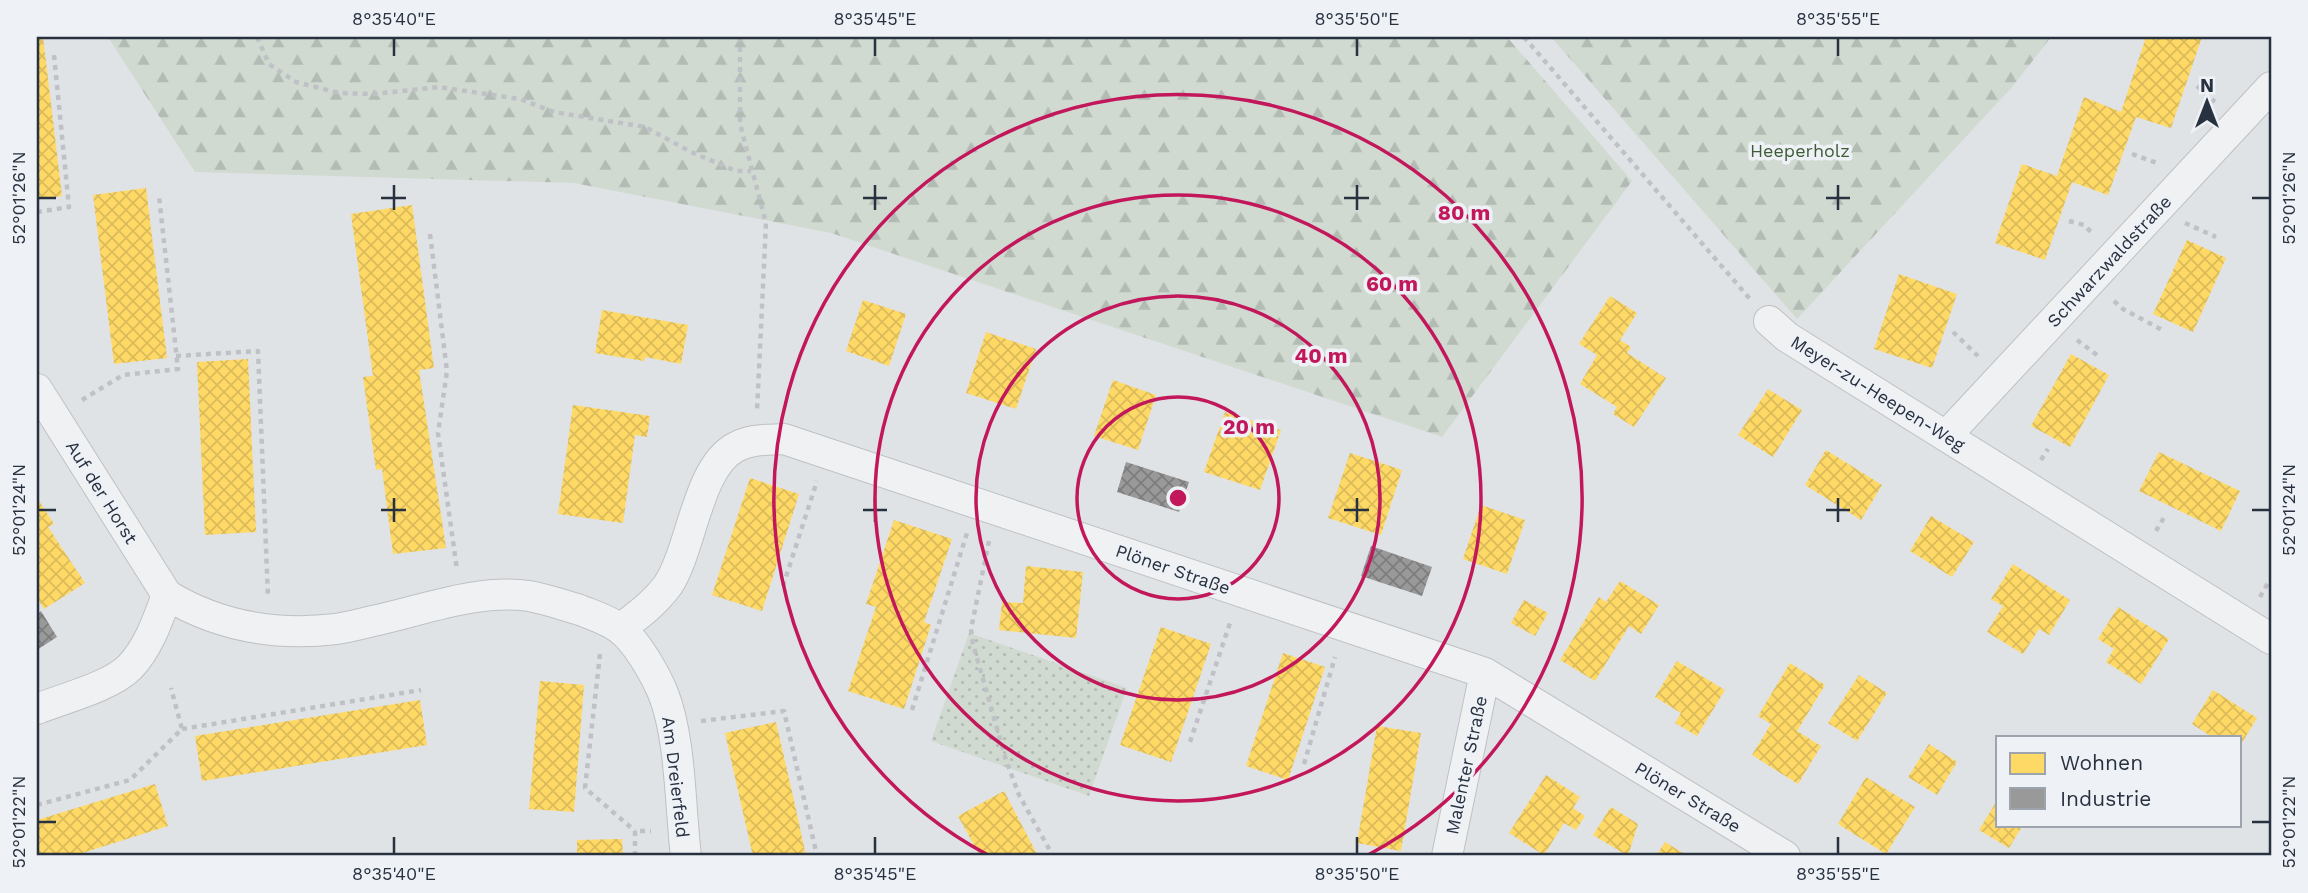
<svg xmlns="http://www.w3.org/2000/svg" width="2308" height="893" font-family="'Work Sans',sans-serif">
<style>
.grass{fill:url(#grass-dots)}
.forest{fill:url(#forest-firs)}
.homes{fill:url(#homes-cross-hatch)}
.industry{fill:url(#industry-cross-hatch)}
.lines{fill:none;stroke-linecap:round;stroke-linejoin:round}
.minor-casing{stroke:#bec1c4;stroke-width:32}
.path{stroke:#bfc1c6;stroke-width:4.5;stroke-dasharray:5 5;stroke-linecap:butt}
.minor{stroke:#f0f1f2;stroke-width:30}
.ticks{fill:none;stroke:#27313f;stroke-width:2.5}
.ring{fill:none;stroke:#c2185b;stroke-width:3.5}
.labels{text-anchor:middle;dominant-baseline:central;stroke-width:7;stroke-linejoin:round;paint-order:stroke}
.park-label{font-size:18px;fill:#3d5b34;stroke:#eef1f6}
.street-label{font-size:18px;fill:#27313f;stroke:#eef1f6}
.centre{fill:#c2185b;stroke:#eef1f6;stroke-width:3.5}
.ring-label{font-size:21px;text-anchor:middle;font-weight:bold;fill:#c2185b;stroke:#eef1f6;stroke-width:7;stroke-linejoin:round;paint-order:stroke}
.neatline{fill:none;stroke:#27313f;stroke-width:2.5}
.ticks-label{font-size:18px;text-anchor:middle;fill:#27313f}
</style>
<defs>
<pattern id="grass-dots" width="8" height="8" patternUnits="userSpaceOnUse" patternTransform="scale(1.75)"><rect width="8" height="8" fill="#d1dad1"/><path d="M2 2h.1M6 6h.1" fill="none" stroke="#b3bcb4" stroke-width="1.8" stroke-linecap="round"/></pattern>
<pattern id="forest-firs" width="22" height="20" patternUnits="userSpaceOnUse" patternTransform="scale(1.75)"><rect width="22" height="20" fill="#d1dad1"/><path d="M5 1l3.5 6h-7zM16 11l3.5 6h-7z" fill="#b3bcb4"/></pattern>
<pattern id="homes-cross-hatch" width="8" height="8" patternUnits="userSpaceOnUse" patternTransform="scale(1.75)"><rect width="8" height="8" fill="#ffd966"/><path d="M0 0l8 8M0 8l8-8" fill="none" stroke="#dbbb5a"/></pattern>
<pattern id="industry-cross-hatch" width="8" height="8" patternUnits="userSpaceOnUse" patternTransform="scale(1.75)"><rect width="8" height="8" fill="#999"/><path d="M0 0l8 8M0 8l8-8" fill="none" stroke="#7d7d7e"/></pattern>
</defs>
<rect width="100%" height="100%" fill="#e0e3e6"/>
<path class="grass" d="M 969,633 L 1127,688 L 1089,796 L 931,741 Z"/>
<path class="forest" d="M 108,37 L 1507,37 L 1632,181 L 1442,437 L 831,233 L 574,183 L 195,172 Z
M 1551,37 L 2051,37 L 2013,86 L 1797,319 Z"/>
<path class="homes" d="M 37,37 L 43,37 L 62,196 L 37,200 Z
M 2146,37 L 2202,37 L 2171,128 L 2136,117 L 2108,195 L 2072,182 L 2045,260 L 1995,243 L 2022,164 L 2057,176 L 2084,97 L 2121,112 Z
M 146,188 L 167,358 L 114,364 L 93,195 Z
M 412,205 L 434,368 L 419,370 L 446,548 L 393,554 L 382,469 L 376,470 L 363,377 L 373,376 L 351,214 Z
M 2187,240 L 2226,258 L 2193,332 L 2153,314 Z
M 1899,274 L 1957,294 L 1932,368 L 1874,349 Z
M 1610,296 L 1637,313 L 1620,340 L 1631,347 L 1627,353 L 1666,378 L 1634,427 L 1613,414 L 1617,407 L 1580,384 L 1597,355 L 1579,344 Z
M 863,300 L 906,314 L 889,366 L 846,351 Z
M 602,310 L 688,325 L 681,364 L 645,357 L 644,361 L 595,353 Z
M 986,332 L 1036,349 L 1016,409 L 966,393 Z
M 2071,354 L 2109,375 L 2070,447 L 2031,426 Z
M 248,359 L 256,532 L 205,535 L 197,362 Z
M 1113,380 L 1156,395 L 1138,450 L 1094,436 Z
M 1768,389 L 1802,410 L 1773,457 L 1738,435 Z
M 573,405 L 650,416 L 647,437 L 635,435 L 623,523 L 558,514 Z
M 1225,412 L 1281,430 L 1260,490 L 1204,472 Z
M 1826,450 L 1882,485 L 1861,520 L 1805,485 Z
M 2159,452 L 2240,491 L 2221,531 L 2139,491 Z
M 1350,453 L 1402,470 L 1381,535 L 1328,518 Z
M 750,478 L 799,494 L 762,611 L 712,595 Z
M 37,498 L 54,524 L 48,527 L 85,583 L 44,609 L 37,598 Z
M 1481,505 L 1525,520 L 1507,574 L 1463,559 Z
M 1931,516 L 1974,542 L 1952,577 L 1910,551 Z
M 894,520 L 952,539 L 924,622 L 931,625 L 904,709 L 848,691 L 876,607 L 866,604 Z
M 2013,564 L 2070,600 L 2049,635 L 2039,629 L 2023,654 L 1987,632 L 2003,606 L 1991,599 Z
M 1026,566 L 1083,572 L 1076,638 L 999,630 L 1002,602 L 1023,603 Z
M 1620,581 L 1659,605 L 1641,634 L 1629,626 L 1595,681 L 1560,660 L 1599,597 L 1606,602 Z
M 1524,600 L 1548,613 L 1535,636 L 1511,623 Z
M 2118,607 L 2169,639 L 2141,684 L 2106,662 L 2114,649 L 2098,639 Z
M 1161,627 L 1211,644 L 1171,762 L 1120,745 Z
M 1283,653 L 1325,667 L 1288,780 L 1246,766 Z
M 1677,661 L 1725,690 L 1697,736 L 1675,723 L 1681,713 L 1655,697 Z
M 1790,663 L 1825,685 L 1797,731 L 1821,746 L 1798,784 L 1752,755 L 1771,724 L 1758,716 Z
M 1859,675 L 1887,693 L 1857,741 L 1828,723 Z
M 540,681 L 584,685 L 574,812 L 529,809 Z
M 2213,690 L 2257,718 L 2240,746 L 2240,737 L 2212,737 L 2192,724 Z
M 420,700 L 427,745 L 202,781 L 195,736 Z
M 776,722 L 795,805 L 806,856 L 753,856 L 744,817 L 725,733 Z
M 1377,726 L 1421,733 L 1401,851 L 1357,843 Z
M 1929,744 L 1957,762 L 1937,795 L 1908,777 Z
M 1546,775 L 1580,797 L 1573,808 L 1585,816 L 1576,830 L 1564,823 L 1544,855 L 1509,833 Z
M 1866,777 L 1915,807 L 1886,854 L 1838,824 Z
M 155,784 L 168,826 L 73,856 L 37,856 L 37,820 Z
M 1004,791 L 1038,856 L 980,856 L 958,816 Z
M 1998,799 L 1998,825 L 2023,825 L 2009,848 L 1979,830 Z
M 1611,807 L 1638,824 L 1628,856 L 1593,835 Z
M 622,839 L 623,856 L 577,856 L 577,840 Z
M 1665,842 L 1688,856 L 1656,856 Z"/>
<path class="industry" d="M 1126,462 L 1189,482 L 1179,512 L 1117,492 Z
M 1371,546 L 1432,567 L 1422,596 L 1361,576 Z
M 41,611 L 57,637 L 37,650 L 37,614 Z"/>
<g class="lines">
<defs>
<path id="minor" d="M 1769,321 L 1787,337 L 2271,639
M 37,389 L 167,595
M 1946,436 L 2271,87
M 620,629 C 637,616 655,603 668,585 C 692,549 697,467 736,447 C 751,439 767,440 784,439 L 1485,673 L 1785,856
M 37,709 C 64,698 110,687 130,667 C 149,647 158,619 167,595 C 218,626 276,636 336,629 C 351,627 367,622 382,619 C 429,608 481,589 529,596 C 546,599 563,605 580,610 C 592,615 608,620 619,628 C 636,640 655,674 663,693 C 681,738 680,807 686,856
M 1447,856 L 1485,673"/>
</defs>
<use href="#minor" class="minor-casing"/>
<path class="path" d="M 257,37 L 269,64 L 296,82 L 339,93 L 374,94 L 439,87 L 520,99 L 554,112 L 645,127 L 691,152 L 736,171 L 751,171
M 740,37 L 740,124 L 766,223 L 757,411
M 1524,37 L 1750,299
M 2197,86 L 2215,102
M 2132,154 L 2157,163
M 37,212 L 69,207 L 54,55
M 2069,221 L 2084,225 L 2092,233
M 2185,223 L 2216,237
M 430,234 L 447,371 L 438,433 L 457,570
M 2114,301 L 2123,309 L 2164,331
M 1953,332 L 1978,356
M 2077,340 L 2101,358
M 176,356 L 258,351 L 268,597
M 82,400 L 123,375 L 178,369 L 159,196
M 2041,460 L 2048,449
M 2156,531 L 2166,514
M 989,541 L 971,629 L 973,644 L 1006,760 L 1019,795 L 1053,856
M 783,586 L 817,481
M 2260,597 L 2268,583 L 2271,584
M 600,654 L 585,788 L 635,831
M 912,710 L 967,533
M 701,721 L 784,711 L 817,856
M 182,729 L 421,690
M 1190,742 L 1231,620
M 1304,764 L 1335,657
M 37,805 L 130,780 L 182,729 L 171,688
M 635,856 L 635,831 L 651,831"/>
<use href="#minor" class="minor"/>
</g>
<path class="ticks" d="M 394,38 L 394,56M 875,38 L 875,56M 1357,38 L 1357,56M 1838,38 L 1838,56M 394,185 L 394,210M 875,185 L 875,210M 1357,185 L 1357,210M 1838,185 L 1838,210M 38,198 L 56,198M 381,198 L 406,198M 863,198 L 887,198M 1344,198 L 1369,198M 1826,198 L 1850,198M 2252,198 L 2270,198M 394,498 L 394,522M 875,498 L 875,522M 1357,498 L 1357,522M 1838,498 L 1838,522M 38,510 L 56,510M 381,510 L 406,510M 863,510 L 887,510M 1344,510 L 1369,510M 1826,510 L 1850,510M 2252,510 L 2270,510M 38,822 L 56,822M 2252,822 L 2270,822M 394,837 L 394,854M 875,837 L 875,854M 1357,837 L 1357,854M 1838,837 L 1838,854"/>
<g class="ring">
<circle cx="1178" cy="498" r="101"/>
<circle cx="1178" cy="498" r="202"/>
<circle cx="1178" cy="498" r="303"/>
<path d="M988 855A404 404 0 1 1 1368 855"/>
</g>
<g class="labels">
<g class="park-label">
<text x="1800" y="150">Heeperholz</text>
</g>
<g class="street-label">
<text transform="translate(2109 261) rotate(-47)">Schwarzwaldstraße</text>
<text transform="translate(1878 393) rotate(32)">Meyer-zu-Heepen-Weg</text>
<text transform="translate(102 492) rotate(58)">Auf der Horst</text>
<text transform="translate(1173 569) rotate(19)">Plöner Straße</text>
<text transform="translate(1466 765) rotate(-78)">Malenter Straße</text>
<text transform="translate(676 777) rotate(83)">Am Dreierfeld</text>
<text transform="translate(1688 797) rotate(31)">Plöner Straße</text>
</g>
</g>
<circle cx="1178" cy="498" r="10" class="centre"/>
<g class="ring-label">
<text x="1464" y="220">80 m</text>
<text x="1392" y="291">60 m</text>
<text x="1321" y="363">40 m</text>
<text x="1249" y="434">20 m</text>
</g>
<rect width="2308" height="893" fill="none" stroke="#eef1f6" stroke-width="77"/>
<rect x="1996" y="736" width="245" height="91" fill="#eef1f6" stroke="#9ea4ad" stroke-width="2"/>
<rect x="2010" y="753" width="35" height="21" fill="#ffd966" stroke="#9ea4ad" stroke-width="2"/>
<text x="2060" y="770" font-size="21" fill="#27313f">Wohnen</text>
<rect x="2010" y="788" width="35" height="21" fill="#999999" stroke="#9ea4ad" stroke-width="2"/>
<text x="2060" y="806" font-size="21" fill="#27313f">Industrie</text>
<g transform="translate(2207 102)" stroke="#eef1f6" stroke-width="5" paint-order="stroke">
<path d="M0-5L12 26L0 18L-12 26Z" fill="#27313f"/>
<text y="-10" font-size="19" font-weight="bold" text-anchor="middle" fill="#27313f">N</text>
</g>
<rect x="38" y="38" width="2232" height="816" class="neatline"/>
<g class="ticks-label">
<text x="394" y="25">8°35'40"E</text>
<text x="875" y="25">8°35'45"E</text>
<text x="1357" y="25">8°35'50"E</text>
<text x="1838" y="25">8°35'55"E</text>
<text transform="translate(19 198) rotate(-90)" y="6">52°01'26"N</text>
<text transform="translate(2289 198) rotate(-90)" y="6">52°01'26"N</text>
<text transform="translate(19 510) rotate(-90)" y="6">52°01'24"N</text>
<text transform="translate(2289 510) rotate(-90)" y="6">52°01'24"N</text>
<text transform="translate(19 822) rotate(-90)" y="6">52°01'22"N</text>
<text transform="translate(2289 822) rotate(-90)" y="6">52°01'22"N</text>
<text x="394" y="880">8°35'40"E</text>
<text x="875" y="880">8°35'45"E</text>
<text x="1357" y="880">8°35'50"E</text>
<text x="1838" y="880">8°35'55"E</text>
</g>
</svg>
